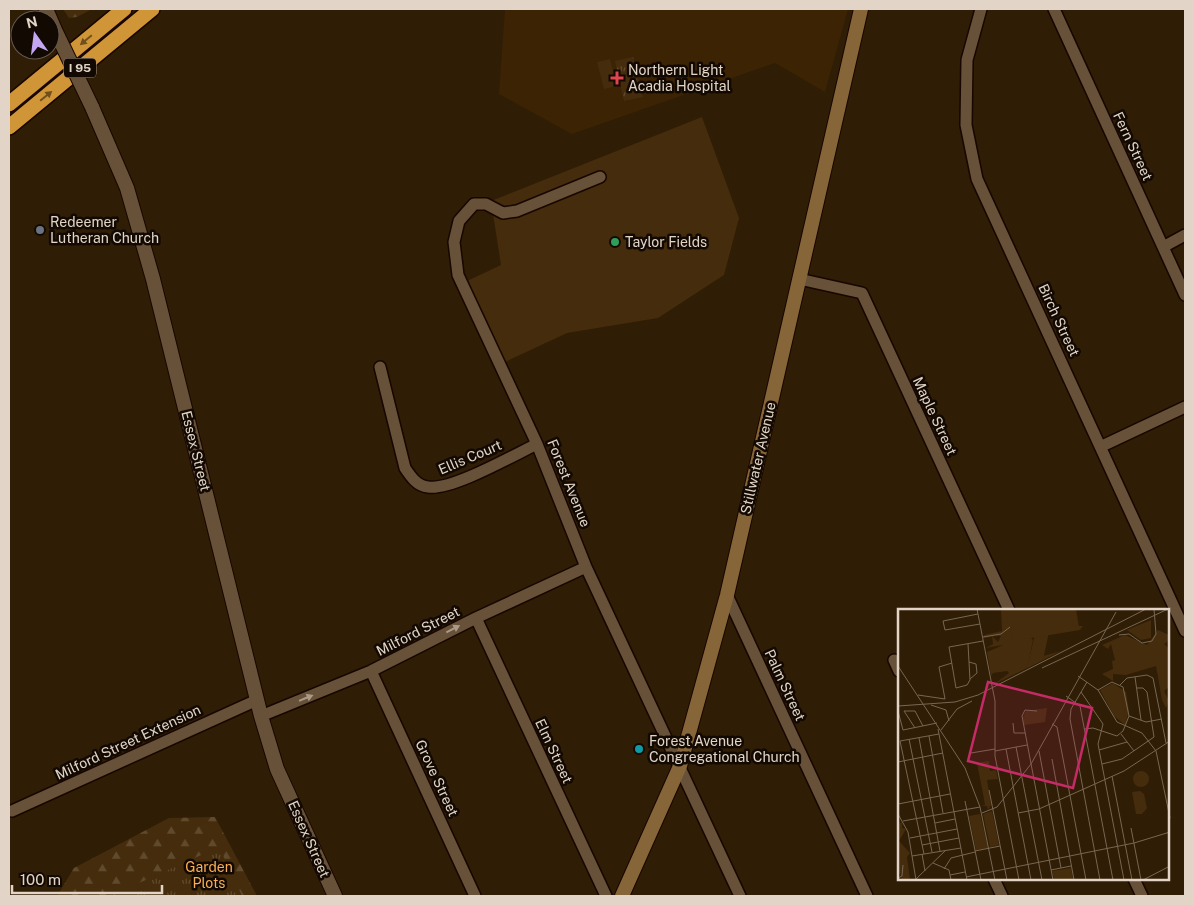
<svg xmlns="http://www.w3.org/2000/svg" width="1194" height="905" font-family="'Public Sans',sans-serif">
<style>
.built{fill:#3c2304}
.green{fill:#452c0c}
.forest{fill:url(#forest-firs)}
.park{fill:url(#park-tufts)}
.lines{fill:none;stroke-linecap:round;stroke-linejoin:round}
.minor-casing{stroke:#180600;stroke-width:14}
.tertiary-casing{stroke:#180600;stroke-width:16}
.secondary-casing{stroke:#180600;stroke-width:16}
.motorway-casing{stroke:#180600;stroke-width:18}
.minor{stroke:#675139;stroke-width:11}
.tertiary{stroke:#675139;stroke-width:14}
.secondary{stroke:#866538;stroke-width:14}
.motorway{stroke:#d09536;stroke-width:15}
.tertiary-bridge-casing{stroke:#180600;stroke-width:16;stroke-linecap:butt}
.tertiary-bridge{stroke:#675139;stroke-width:14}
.oneway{fill:#714f1c}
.oneway2{fill:#ab9a87}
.health-dot{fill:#e0444e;stroke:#120902;stroke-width:2}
.worship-dot{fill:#6b7280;stroke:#120902;stroke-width:2}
.leisure-dot{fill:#2e9e5b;stroke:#120902;stroke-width:2}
.culture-dot{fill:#0f9aa8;stroke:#120902;stroke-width:2}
.labels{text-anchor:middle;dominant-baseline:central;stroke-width:5;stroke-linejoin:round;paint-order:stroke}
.shield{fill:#120902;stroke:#a4988c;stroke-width:1}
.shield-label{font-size:12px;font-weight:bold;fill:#e2d5c7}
.poi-label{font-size:14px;fill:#e2d5c7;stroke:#120902;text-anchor:start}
.street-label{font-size:14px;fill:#e2d5c7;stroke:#120902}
.park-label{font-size:14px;fill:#faae55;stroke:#120902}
.inset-road{fill:none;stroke:#776753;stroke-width:1}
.view{fill:#c52b66;fill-opacity:0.15;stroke:#c52b66;stroke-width:2.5}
.inset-edge{fill:none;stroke:#e2d5c7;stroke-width:2.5}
</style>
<defs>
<pattern id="forest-firs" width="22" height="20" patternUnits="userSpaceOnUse" patternTransform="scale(1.25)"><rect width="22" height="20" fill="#452c0c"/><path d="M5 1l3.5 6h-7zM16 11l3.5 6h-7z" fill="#604a2e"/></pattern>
<pattern id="park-tufts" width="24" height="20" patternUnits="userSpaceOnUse" patternTransform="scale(1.25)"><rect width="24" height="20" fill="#452c0c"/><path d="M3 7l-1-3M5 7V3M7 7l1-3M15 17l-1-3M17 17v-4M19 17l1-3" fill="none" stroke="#604a2e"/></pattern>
</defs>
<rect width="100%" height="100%" fill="#301d05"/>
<path class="built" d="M 505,9 L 848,9 L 825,92 L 775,63 L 572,134 L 499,94 Z"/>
<path class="green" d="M 610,59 L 617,86 L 604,89 L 597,62 Z
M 702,117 L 739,218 L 724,275 L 658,318 L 567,333 L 505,362 L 467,281 L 501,265 L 491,201 Z"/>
<path class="forest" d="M 63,9 L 92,9 L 77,17 L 69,18 Z
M 215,817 L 257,896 L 57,896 L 74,868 L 169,818 Z"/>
<path class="park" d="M 633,57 L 643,97 L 624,101 L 615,61 Z
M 219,847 L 242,896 L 110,896 Z"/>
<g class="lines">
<defs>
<path id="minor" d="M 981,9 L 967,60 L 966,125 L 977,179 L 1185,631
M 1054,9 L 1185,295
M 600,177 L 517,211 L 503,213 L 486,204 L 474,204 L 459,221 L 454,242 L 458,275 L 537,444 L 586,567 L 740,896
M 1163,247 L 1185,235
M 799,279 L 862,293 L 1009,610
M 380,367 L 405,468 C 411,477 417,486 428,487 C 451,491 514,455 537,444
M 1102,446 L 1185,407
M 727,595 L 867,896
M 476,618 L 606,896
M 894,660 L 899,671
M 371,671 L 475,896
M 261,716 L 371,671 L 476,618 L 586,567
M 12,811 L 257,700
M 994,879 L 1002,896
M 1134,879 L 1142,896"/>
<path id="tertiary" d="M 46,9 L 55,30
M 92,107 L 127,188 L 153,279 L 261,716 L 277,769 L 335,896"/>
<path id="secondary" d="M 622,896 L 680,766 L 727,595 L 861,9"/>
<path id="motorway" d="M 9,104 L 124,9
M 9,127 L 152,9"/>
</defs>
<use href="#minor" class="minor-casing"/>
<use href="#tertiary" class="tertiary-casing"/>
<use href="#secondary" class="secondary-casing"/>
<use href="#motorway" class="motorway-casing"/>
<use href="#minor" class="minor"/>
<use href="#tertiary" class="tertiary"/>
<use href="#secondary" class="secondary"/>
<use href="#motorway" class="motorway"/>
<defs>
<path id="tertiary-bridge" d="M 55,30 L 92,107"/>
</defs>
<use href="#tertiary-bridge" class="tertiary-bridge-casing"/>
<use href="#tertiary-bridge" class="tertiary-bridge"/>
</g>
<defs><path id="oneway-solid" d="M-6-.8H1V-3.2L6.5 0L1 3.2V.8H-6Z" transform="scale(1.25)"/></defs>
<g class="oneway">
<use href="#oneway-solid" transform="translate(86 40) rotate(140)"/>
<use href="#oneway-solid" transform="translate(46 96) rotate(-39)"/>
</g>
<g class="oneway2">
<use href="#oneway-solid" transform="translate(453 629) rotate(-27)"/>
<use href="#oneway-solid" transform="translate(306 698) rotate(-22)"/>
</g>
<path class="health-dot" d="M614.5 70.5h5v5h5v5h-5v5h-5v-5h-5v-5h5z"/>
<circle class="worship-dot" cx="40" cy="230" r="5"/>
<circle class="leisure-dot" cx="615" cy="242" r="5"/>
<circle class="culture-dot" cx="639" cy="749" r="5"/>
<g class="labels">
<rect class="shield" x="64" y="58.5" width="32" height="19" rx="4"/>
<g class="shield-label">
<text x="80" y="68">I 95</text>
</g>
<g class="poi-label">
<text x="628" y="70">Northern Light<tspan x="628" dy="16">Acadia Hospital</tspan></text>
<text x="50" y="222">Redeemer<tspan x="50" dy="16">Lutheran Church</tspan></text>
<text x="625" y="242">Taylor Fields</text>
<text x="649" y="741">Forest Avenue<tspan x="649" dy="16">Congregational Church</tspan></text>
</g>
<g class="street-label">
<text transform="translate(1133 146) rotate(65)">Fern Street</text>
<text transform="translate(1059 320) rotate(65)">Birch Street</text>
<text transform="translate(935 416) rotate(65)">Maple Street</text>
<text transform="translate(196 451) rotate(76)">Essex Street</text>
<text transform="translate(470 457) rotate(-23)">Ellis Court</text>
<text transform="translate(758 458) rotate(-77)">Stillwater Avenue</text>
<text transform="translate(569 483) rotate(68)">Forest Avenue</text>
<text transform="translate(418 631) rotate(-27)">Milford Street</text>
<text transform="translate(785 685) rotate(65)">Palm Street</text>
<text transform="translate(128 742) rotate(-25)">Milford Street Extension</text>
<text transform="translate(554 751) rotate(65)">Elm Street</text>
<text transform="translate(437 778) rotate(65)">Grove Street</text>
<text transform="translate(309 839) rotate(66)">Essex Street</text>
</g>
<g class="park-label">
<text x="209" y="867">Garden<tspan x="209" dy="16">Plots</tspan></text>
</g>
</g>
<g transform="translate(898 609)">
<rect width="271" height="271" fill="#301d05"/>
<path d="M 149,99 L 147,113 L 126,116 L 125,108 L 128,102 ZM235 170a8 8 0 1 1 16 0a8 8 0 1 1-16 0ZM 242,182 L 246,185 L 249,199 L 244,205 L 238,205 L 234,183 Z" fill="#452c0c"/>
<path d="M 253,11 L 253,29 L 243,31 L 229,21 ZM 122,17 L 135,31 L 131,51 L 163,42 L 95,76 L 111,64 L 109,62 L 95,64 L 93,67 L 89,43 L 105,36 L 88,39 L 95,35 L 94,27 L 100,33 L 103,27 L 97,26 ZM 260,21 L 271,26 L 271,32 L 266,35 L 272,40 L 271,78 L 266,82 L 271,92 L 268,99 L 264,91 L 258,57 L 228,66 L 215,65 L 215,72 L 204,65 L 215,60 L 214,52 L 217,51 L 213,35 L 210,40 L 204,36 L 227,26 L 249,36 ZM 4,213 L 4,219 L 8,220 L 1,232 L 12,244 L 9,248 L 12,271 L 4,271 L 2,264 L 0,266 L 0,215 Z" fill="#452c0c"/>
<path d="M 143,0 L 178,0 L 181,18 L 151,23 L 145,51 L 129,59 Z" fill="#452c0c"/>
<path d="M 103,0 L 177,0 L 180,17 L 185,17 L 182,21 L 115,32 L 113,24 L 86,29 L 86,26 L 104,22 ZM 215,74 L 228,83 L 231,102 L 227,116 L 216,107 L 202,81 ZM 91,152 L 92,162 L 98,161 L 100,170 L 89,171 L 93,196 L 90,201 L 89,197 L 83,197 L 87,196 L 86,190 L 79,154 ZM 94,202 L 101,236 L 92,238 L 85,205 ZM 82,205 L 90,239 L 78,241 L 71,207 ZM 173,259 L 175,271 L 156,271 L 154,262 Z" fill="#452c0c"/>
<path class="inset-road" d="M 79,0 L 97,92 L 97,147 L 121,271M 80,5 L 45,12 L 47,21 L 82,15M 221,26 L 231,25 L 244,34 L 254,32 L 258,25 L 256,0M 85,28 L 103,25 L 112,18M 70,35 L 72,71 L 69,76 L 58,79 L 51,38 L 85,32M 71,53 L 78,55 L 79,64 L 72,70M 0,57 L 67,159 L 82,198 L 97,271M 144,59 L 270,0M 180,67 L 200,81 L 219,113 L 244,124 L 258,142 L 272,209M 237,68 L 243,111M 189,73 L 173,100 L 172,110 L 202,271M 222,76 L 229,69 L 249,66 L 255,69 L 268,134M 183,83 L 205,115 L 200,135 L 226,271M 20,86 L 47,90 L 41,58 L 54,54M 168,87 L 182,97 L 215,271M 33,96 L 48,101 L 51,112M 0,97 L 57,93 L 80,86 L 248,0M 0,102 L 5,121 L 39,114M 139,102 L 127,101 L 124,107 L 155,271M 231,107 L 248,113 L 264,110M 115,114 L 116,124 L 127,124M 154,115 L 159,118 L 188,271M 17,119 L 6,102 L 17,102 L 25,117M 40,120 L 69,271M 186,120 L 195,119 L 219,127 L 225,122 L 231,107 L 225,78 L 214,73 L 200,81M 43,121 L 59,100 L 74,92M 223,125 L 236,142M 31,127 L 45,204M 21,129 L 42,242M 11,130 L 34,243M 2,132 L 26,245M 2,132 L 41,125M 118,138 L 144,271M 108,140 L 133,271M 201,141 L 229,133M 97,142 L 129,136M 141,142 L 163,259M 73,144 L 97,140M 154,150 L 176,271M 0,153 L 45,144M 204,155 L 224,150 L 256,128 L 249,83 L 245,79 L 239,79M 214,167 L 234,271M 91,181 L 109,271M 67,192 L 83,271M 0,195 L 52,185M 84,204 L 99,198 L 133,155 L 218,3M 120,204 L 141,200 L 226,162 L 272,132M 0,205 L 10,223 L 18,271M 5,212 L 82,198M 37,214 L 57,210M 233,219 L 243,271M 12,229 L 59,220M 24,236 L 61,229M 77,242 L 102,237M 24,245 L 27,262M 14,247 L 63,239M 35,254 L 51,261 L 53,271M 46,260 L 53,249 L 77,243M 153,261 L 173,257M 52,266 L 67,263M 68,268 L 236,234 L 272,223M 0,269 L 4,267 L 5,256M 18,270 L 48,241M 245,271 L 272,257"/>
<path class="view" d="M 90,73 L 194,99 L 175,179 L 70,152 Z"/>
<rect width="271" height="271" class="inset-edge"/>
</g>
<rect width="1194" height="905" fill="none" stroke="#e2d5c7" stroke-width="20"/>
<g transform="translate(35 35) rotate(346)"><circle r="24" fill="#120902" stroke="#655b51"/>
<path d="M0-4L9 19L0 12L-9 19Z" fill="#c4a7f1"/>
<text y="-8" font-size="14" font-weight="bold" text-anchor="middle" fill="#e2d5c7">N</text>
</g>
<path d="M12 885v8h150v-8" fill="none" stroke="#e2d5c7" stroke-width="2.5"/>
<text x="20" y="885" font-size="15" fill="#e2d5c7" stroke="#120902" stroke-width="4" paint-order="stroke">100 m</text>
</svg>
